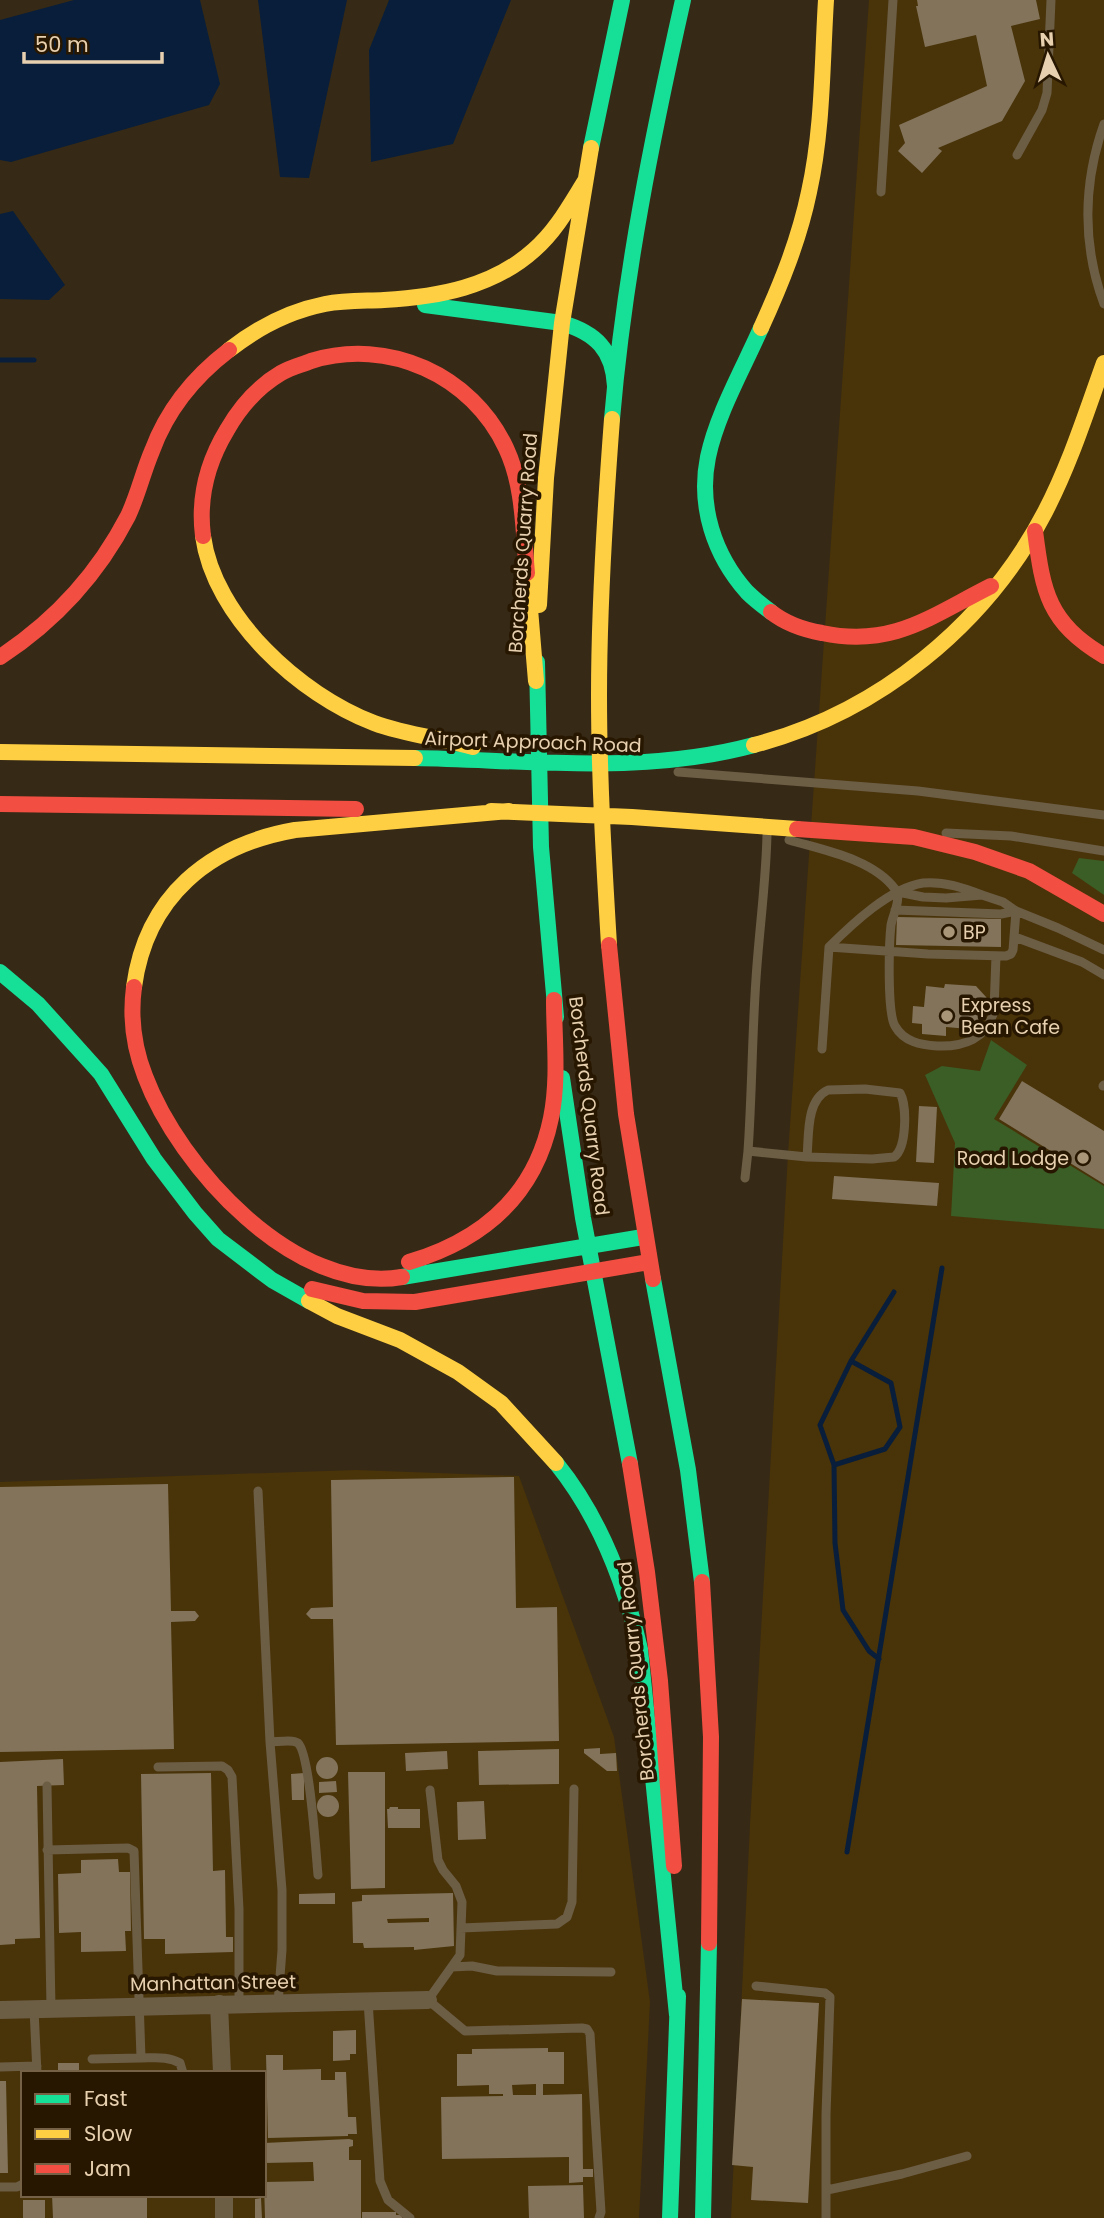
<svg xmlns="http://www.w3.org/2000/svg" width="1104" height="2218" font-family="Poppins,sans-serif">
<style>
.built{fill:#493309;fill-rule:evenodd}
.green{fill:#3b5d26}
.water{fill:#091e3a}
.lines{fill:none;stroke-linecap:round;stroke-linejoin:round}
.stream{stroke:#091e3a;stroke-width:5}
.building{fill:#82735a;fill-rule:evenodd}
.lane{stroke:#6c5d45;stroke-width:9}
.street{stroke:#6c5d45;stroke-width:18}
.fast{stroke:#16e098;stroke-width:16}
.slow{stroke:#ffcf43;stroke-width:16}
.jam{stroke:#f24e42;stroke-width:16}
.poi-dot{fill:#a99679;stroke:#281700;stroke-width:2.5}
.labels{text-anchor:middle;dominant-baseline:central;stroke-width:7;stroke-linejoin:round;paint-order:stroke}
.street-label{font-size:19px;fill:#e7d0af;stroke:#281700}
.poi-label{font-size:19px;fill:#e7d0af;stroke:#281700;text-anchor:start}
</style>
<rect width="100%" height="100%" fill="#362a16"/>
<path class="built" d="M 869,0 L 1104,0 L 1104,2218 L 731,2218 L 750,1825 L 788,1154 Z
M 356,1470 L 519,1476 L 614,1737 L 650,2002 L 639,2218 L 0,2218 L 0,1482 ZM 23,2073 L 264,2073 L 264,2195 L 23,2195 Z"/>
<path class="green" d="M 1079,858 L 1104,861 L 1104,895 L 1072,873 Z
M 991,1040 L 1027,1065 L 994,1119 L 1104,1186 L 1104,1229 L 951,1216 L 955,1143 L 925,1075 L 942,1066 L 980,1071 Z"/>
<path class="water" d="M 74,0 L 200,0 L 220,84 L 209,105 L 11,162 L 0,160 L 0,20 Z
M 258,0 L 347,0 L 309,178 L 280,177 Z
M 389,0 L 511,0 L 453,144 L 371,162 L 369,50 Z
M 13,211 L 65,285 L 49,300 L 0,299 L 0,214 Z"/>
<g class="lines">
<path class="stream" d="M 0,360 L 34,360
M 851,1361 L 891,1383 L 900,1427 L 885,1449 L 834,1465 L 835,1543 L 843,1610 L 869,1651 L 879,1659
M 834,1465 L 820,1425 L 851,1361 L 894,1292
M 847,1852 L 942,1268"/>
</g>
<path class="building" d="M 917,0 L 1036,0 L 1040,19 L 1011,26 L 1025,81 L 1002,121 L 938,148 L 942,151 L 922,173 L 898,151 L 905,143 L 899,125 L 987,86 L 976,35 L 925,47 L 916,6 L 918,6 Z
M 897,917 L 1001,919 L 1001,947 L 896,945 Z
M 945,984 L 976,986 L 987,998 L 986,1009 L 981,1008 L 980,1030 L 946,1027 L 946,1036 L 922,1034 L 922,1024 L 912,1023 L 913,1006 L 924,1007 L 926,986 L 944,988 Z
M 1022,1081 L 1104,1131 L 1104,1184 L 999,1119 Z
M 919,1106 L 937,1107 L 934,1163 L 916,1162 Z
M 834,1176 L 939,1183 L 937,1206 L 832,1199 Z
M 514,1477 L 516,1608 L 557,1607 L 559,1741 L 336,1745 L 333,1619 L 311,1619 L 306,1614 L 311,1608 L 333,1607 L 331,1480 Z
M 168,1484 L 171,1611 L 195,1611 L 199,1616 L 195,1621 L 171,1622 L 174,1749 L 0,1752 L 0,1487 Z
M 600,1748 L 600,1754 L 616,1753 L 617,1771 L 607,1771 L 584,1753 L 584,1749 Z
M 559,1749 L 559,1784 L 479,1785 L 478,1751 Z
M 447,1751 L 448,1769 L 406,1771 L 405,1753 Z
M316 1768a11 11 0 1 1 22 0a11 11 0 1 1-22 0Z
M 63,1759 L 64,1785 L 37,1786 L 40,1938 L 15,1939 L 15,1944 L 0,1945 L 0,1762 Z
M 348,1772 L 385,1772 L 385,1888 L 351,1889 Z
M 211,1773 L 213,1871 L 225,1870 L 226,1937 L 233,1937 L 233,1952 L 165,1954 L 165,1939 L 144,1939 L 141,1774 Z
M 304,1773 L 304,1800 L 292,1800 L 291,1774 Z
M 336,1781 L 337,1792 L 319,1793 L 319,1782 Z
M317 1806a11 11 0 1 1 22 0a11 11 0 1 1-22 0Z
M 484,1801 L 486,1839 L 458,1840 L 457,1802 Z
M 390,1807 L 398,1807 L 398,1809 L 420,1809 L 420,1828 L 388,1828 L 387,1809 L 389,1809 Z
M 118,1859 L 119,1872 L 130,1872 L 131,1931 L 125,1931 L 126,1951 L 81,1952 L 81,1932 L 59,1933 L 58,1874 L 81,1873 L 81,1860 Z
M 335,1893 L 335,1904 L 299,1904 L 299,1894 Z
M 453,1893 L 454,1946 L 414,1950 L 414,1947 L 364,1948 L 363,1943 L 353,1943 L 352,1902 L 362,1901 L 362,1895 ZM 429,1918 L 429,1922 L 388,1923 L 387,1919 Z
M 742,1999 L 819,2003 L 808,2203 L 751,2200 L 753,2167 L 732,2165 Z
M 356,2030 L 356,2054 L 350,2054 L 350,2060 L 333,2061 L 333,2031 Z
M 548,2048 L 548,2052 L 564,2052 L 564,2084 L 543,2084 L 543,2095 L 582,2094 L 583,2169 L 593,2169 L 593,2177 L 583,2177 L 583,2182 L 569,2183 L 569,2157 L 442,2159 L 441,2097 L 503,2096 L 503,2094 L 489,2094 L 489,2085 L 457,2086 L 457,2054 L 472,2054 L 472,2049 ZM 536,2084 L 536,2095 L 513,2095 L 512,2085 Z
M 266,2055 L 283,2055 L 283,2070 L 321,2069 L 321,2080 L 335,2080 L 335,2072 L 346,2072 L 348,2117 L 356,2117 L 357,2134 L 348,2134 L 348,2136 L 268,2138 Z
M 58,2063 L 79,2063 L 79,2073 L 58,2073 Z
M 0,2081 L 6,2081 L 8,2173 L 0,2173 Z
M 349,2139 L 353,2140 L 353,2146 L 349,2147 L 349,2160 L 361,2160 L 361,2218 L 265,2218 L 264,2182 L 314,2181 L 313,2162 L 264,2163 L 264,2143 Z
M 583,2185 L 584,2218 L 529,2218 L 528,2186 Z
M 52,2195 L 147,2195 L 147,2218 L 53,2218 Z
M 261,2198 L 262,2218 L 255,2218 L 255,2199 Z
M 23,2200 L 45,2200 L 45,2218 L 23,2218 Z
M 362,2212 L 396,2212 L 396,2215 L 402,2215 L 402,2218 L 362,2218 Z"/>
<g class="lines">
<path class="lane" d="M 1104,124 C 1083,183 1082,245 1104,304
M 1017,155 L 1042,110 L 1047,93 L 1051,0
M 881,192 L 893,0
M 678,772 L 918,791 L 1104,815
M 946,833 L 1011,836 L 1104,851
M 767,834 C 766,883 759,931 756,979 C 752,1036 752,1094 748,1151 L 807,1157 L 872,1159 L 894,1157 C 907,1148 907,1105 900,1093 L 865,1089 L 828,1090 C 806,1100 809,1135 807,1157
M 789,840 C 823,850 873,859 895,889 C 902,899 893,914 891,925 C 889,943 887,1013 895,1026 C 904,1042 921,1045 937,1046 C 963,1047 988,1039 994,1010 L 996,956
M 898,892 L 923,897 L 946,898 L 982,895 L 1003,902 L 1016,911 L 1058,928 L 1104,950
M 895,910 L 1001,914 L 1016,911
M 1015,937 L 1082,962 L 1104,975
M 829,947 L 928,954 L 1006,956 L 1011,954 L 1013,950 L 1016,911
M 822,1049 L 829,947 C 852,924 890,888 923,883 C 944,881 964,888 982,895
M 1103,1086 L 1104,1085
M 745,1178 L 748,1151
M 258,1491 L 270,1742 L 282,1890 L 282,1950 L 278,2003
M 270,1742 C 277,1742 292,1739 298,1743 C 310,1754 316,1855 318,1875
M 158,1767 L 222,1766 L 228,1770 L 232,1777 L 239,1909 L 239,2003
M 47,1786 L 51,2008
M 430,1790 L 438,1860 L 443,1870 L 456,1886 L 462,1902 L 460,1955 L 428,2000 L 465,2031 L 582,2028 L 587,2029 L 590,2034 L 601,2212 L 599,2218
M 47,1850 L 128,1848 L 134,1851 L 141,2058 L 92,2059
M 461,1928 L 557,1924 L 567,1917 L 572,1902 L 574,1789
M 452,1967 L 472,1966 L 497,1971 L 611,1972
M 756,1986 L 825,1993 L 830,1997 L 826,2115 L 826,2218
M 368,2001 L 380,2181 L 388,2200 L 410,2218
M 34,2009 L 37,2073
M 141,2058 C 155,2058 168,2056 180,2063 L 183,2073
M 0,2067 L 37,2066
M 0,2187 L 17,2187 L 23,2184
M 827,2190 L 902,2174 L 967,2156"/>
<path class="street" d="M 219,2004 L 222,2073
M 0,2010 L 428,2000
M 224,2218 L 224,2195"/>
<path class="fast" d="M 591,148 L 622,0
M 425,305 L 562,323 C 596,333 613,350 615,386
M 761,328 C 743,369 717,414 708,457 C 698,506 714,555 747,592 C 754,599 763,606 771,612
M 612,419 C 624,277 652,138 683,0
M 537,662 L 541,847 L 556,1017
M 415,758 C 528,760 643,775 754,745
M 0,972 L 38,1004 L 101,1074 L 154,1159 L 195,1213 L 218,1239 L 272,1280 L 309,1301
M 562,1078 L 583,1218 L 630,1464
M 402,1277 L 643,1237
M 653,1279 L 688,1470 L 702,1582
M 556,1463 C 599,1516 625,1584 640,1649 L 677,2015
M 670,2218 L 678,1996
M 703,2218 L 709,1943"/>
<path class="slow" d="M 761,328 C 781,284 799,240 809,192 C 823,129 822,64 826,0
M 229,350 C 257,328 290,311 325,304 C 345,300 365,301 384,300 C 438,297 493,287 534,250 C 556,231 570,205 585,181
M 203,536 C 214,617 300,695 374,723 C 406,735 440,738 473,747
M 527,573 L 536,681
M 539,605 L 546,478 L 562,323 L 591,148
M 754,745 C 878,713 986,625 1045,512 C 1070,464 1086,413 1104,363
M 0,752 L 415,758
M 491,811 L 632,817 L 797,829
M 609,945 C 604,862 599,779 599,695 C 599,603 605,511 612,419
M 134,987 C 146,897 209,845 295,830 L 509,811
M 309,1301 L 337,1316 L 400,1340 L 458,1372 L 501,1403 L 556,1463"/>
<path class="jam" d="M 1035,531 C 1043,593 1048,622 1104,656
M 203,536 C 198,497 207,463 227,430 C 240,407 259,386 281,373 C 291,367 301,365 311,361 C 388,337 472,375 506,448 C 524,486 523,531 527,573
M 771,612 C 785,623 805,630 822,633 C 893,648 931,616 991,586
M 0,657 C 55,621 98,574 128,516 C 138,495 143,472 152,451 C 167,410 195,376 229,350
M 0,804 L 356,809
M 797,829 L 914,837 L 975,852 L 1029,871 L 1104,914
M 609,945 L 626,1114 L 653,1279
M 134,987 C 130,1017 134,1048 145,1076 C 179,1167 295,1295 402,1277
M 409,1262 C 483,1240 535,1196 551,1118 C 559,1079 554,1039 554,1000
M 312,1289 L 363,1301 L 415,1302 L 649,1262
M 630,1464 L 647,1572 L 660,1681 L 674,1866
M 702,1582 L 711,1737 L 709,1943"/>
</g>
<g class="poi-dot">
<circle cx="949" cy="932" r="7"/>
<circle cx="947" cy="1016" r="7"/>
<circle cx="1083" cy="1158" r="7"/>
</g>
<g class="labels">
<g class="street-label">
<text transform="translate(523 543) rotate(-86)">Borcherds Quarry Road</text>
<text transform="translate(533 742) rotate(2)">Airport Approach Road</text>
<text transform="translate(589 1106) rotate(83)">Borcherds Quarry Road</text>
<text transform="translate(636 1671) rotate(-96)">Borcherds Quarry Road</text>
<text transform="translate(213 1983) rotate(-1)">Manhattan Street</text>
</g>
<g class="poi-label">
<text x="963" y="932">BP</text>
<text x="961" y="1005">Express<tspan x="961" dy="22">Bean Cafe</tspan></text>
<text x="1069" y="1158" text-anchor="end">Road Lodge</text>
</g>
</g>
<rect x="21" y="2071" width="245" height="126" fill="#281700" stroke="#746146" stroke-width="2"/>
<rect x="35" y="2094" width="35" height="10" fill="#16e098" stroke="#746146" stroke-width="2"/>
<text x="84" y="2106" font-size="21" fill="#e7d0af">Fast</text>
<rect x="35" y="2129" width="35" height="10" fill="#ffcf43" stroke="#746146" stroke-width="2"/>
<text x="84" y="2141" font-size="21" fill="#e7d0af">Slow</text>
<rect x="35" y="2164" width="35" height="10" fill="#f24e42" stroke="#746146" stroke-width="2"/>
<text x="84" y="2176" font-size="21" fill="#e7d0af">Jam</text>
<g transform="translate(1048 56) rotate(356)" stroke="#281700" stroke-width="5" paint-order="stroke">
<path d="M0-5L12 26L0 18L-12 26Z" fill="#e7d0af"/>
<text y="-10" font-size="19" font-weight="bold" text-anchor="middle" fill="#e7d0af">N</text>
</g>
<path d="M24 52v10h138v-10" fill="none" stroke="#e7d0af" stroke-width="3.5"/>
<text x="35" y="52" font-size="21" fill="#e7d0af" stroke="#281700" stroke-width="5" paint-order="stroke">50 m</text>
</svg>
